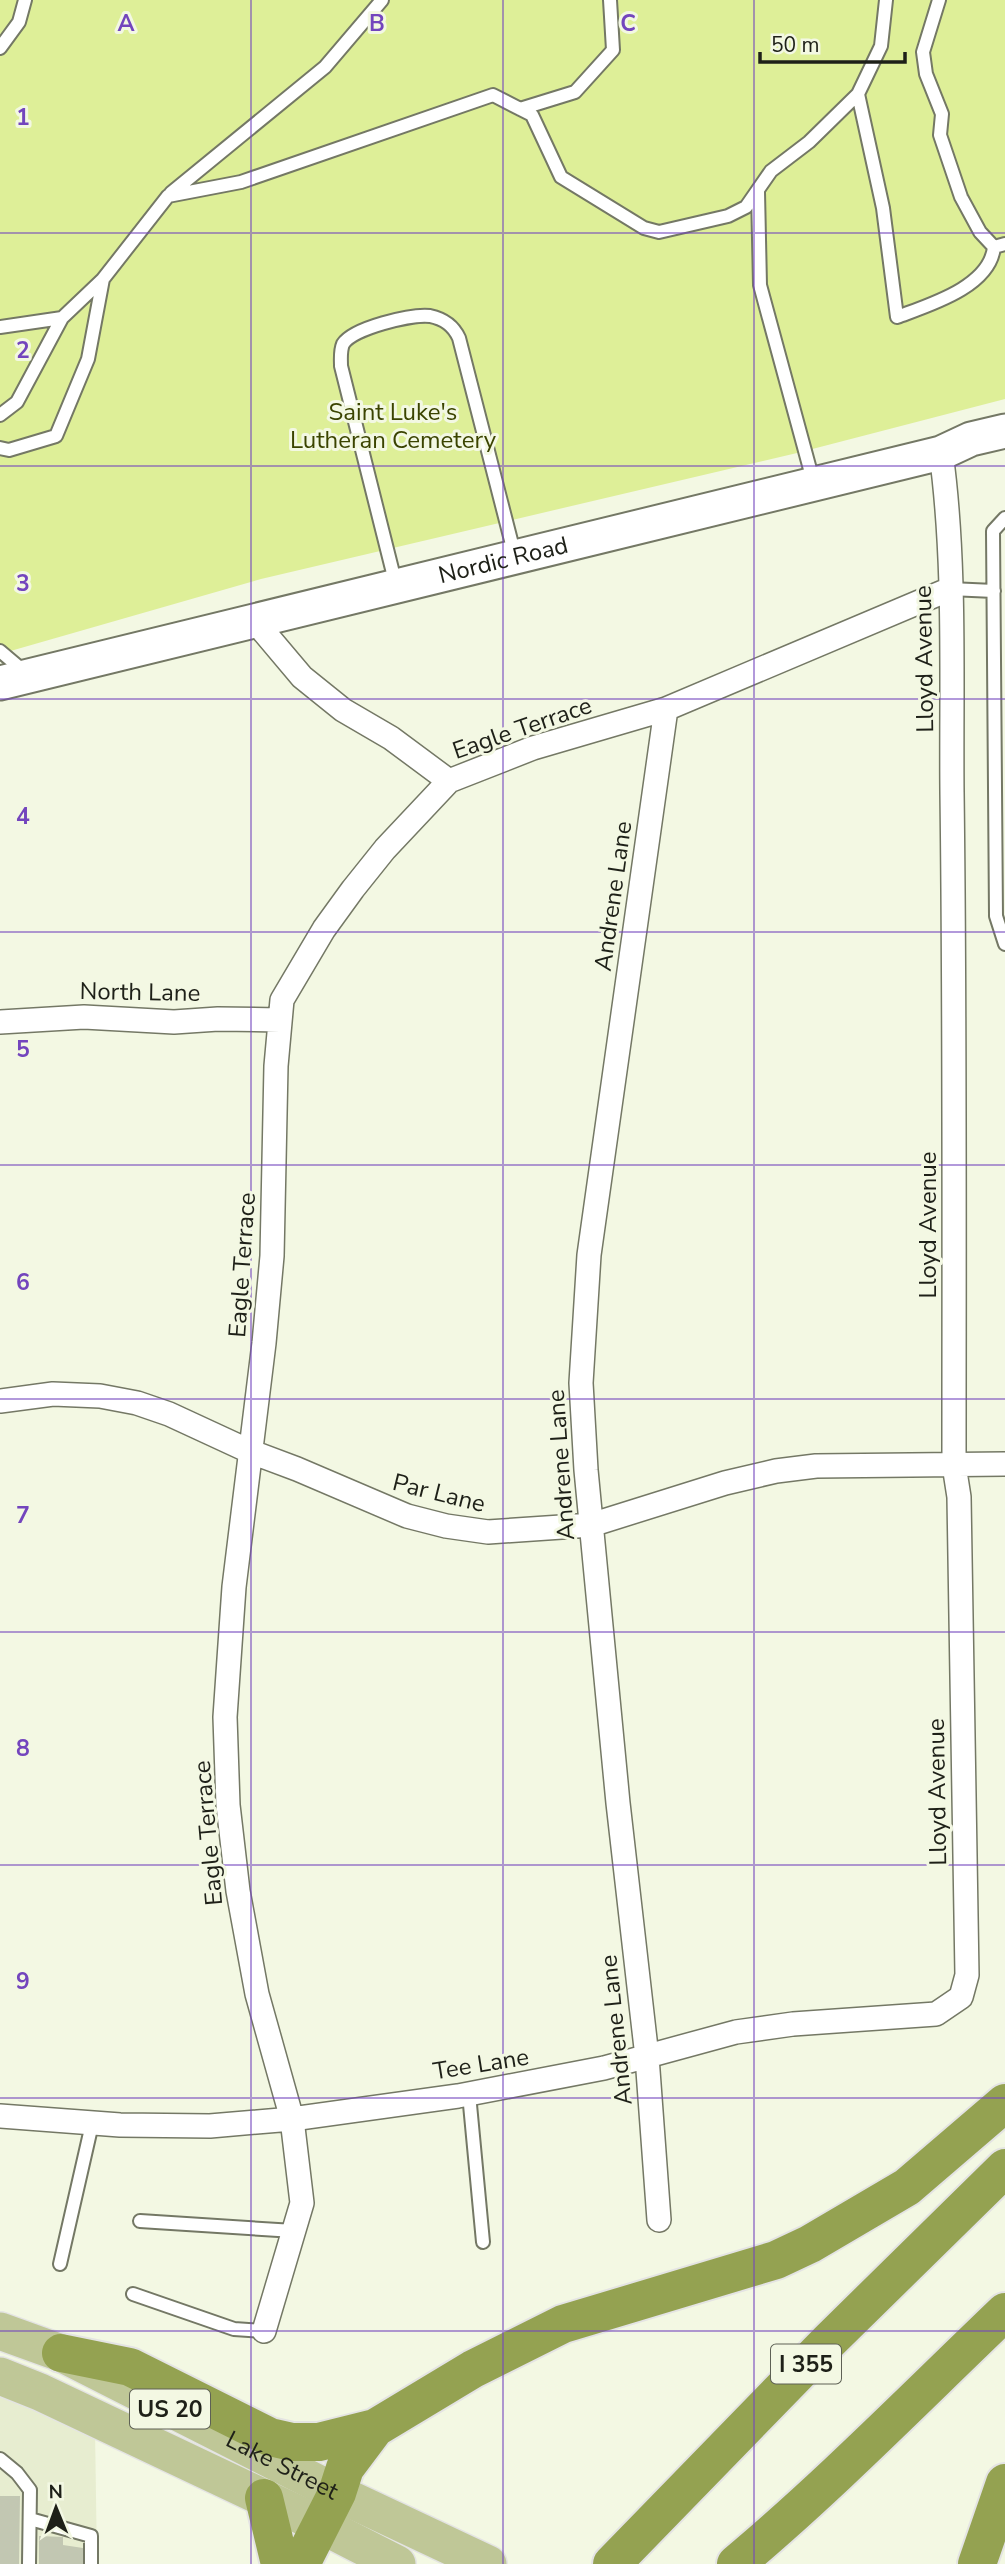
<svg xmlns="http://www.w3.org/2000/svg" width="1005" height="2564" font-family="'Nunito Sans',sans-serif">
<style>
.built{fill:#e7edd0}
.green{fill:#deef98}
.building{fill:#c2c7b2}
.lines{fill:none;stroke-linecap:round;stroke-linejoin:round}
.lane-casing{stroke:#747865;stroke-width:16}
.street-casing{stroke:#747865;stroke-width:26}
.secondary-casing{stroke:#747865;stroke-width:37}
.primary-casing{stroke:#e4e4e3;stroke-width:40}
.highway-casing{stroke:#e4e4e3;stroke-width:42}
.lane{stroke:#fff;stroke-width:12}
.street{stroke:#fff;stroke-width:23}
.secondary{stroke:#fff;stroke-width:33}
.primary{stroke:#bfc797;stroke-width:37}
.highway{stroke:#94a251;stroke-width:38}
.grid{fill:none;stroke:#7345bd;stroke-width:2;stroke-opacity:0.55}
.labels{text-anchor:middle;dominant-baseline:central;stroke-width:6;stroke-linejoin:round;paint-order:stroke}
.shield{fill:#f3f8e3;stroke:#5e6155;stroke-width:2}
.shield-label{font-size:23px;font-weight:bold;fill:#1e2018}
.park-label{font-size:24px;fill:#3b4400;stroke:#f3f8e3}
.street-label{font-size:24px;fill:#1e2018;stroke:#f3f8e3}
.grid-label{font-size:23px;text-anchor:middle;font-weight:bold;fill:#7345bd;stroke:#f3f8e3;stroke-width:6;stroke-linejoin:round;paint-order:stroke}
</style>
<rect width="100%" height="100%" fill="#f3f8e3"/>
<path class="built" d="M 0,2388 L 95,2429 L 97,2564 L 0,2564 Z"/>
<path class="green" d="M 0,0 L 1005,0 L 1005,399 L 797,453 L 261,579 L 0,654 Z"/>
<path class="building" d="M 0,2496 L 20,2496 L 19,2564 L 0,2564 Z
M 39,2536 L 63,2537 L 63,2545 L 83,2548 L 83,2564 L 39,2564 Z"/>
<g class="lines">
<defs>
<path id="lane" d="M 939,0 L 923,52 L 926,74 L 942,114 L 940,135 L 961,197 L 980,232 L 994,247 L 1005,244
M 0,48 L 19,22 L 25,0
M 858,94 L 883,208 L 897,317 C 929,305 990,287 994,247
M 520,109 L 575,92 L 613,50 L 610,0
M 758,192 L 760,285 L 814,484
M 171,193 L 325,67 L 382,0
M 103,279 L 168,196 L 241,182 L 493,95 L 532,115 L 561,177 L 644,228 L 659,232 L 728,216 L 746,207 L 771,171 L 809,142 L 858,94 L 881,46 L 886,0
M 0,327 L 62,318
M 0,415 L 17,402 L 62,318 L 103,279 L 88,359 L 56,436 L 9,450 L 0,448
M 1005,518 L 993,531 L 996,916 L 1005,944
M 396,585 L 341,366 C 341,359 340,351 343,344 C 353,328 411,314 430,316 C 444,319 453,325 459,338 L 515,556
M 950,589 L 994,591
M 0,651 L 26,673
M 469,2094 L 483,2242
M 140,2221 L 294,2231
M 60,2264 L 92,2124
M 133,2294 L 234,2329 L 264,2331
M 0,2459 L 17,2473 L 30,2490 L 29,2564
M 30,2519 L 91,2536 L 91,2564"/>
<path id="street" d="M 253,619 L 302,677 L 343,710 L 391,738 L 449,781
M 0,1022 L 84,1017 L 174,1022 L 218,1019 L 280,1020
M 0,1401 L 53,1394 L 100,1396 L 137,1403 L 169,1414 L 249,1451 L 297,1469 L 407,1516 L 446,1526 L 488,1532 L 591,1525 L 725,1483 L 776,1471 L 816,1466 L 1005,1464
M 0,2116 L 120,2125 L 210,2126 L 292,2119 L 458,2096 L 604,2068 L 736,2032 L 793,2024 L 936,2014 L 961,1997 L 967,1975 L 959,1497 L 954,1465 C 954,1241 955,1017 952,792 C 951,682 956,563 941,453
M 659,2220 L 647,2057 L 618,1803 L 586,1470 L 581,1383 L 589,1255 L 666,709
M 264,2331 L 302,2203 L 292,2119 L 257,1994 L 238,1891 L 228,1805 L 225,1717 L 234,1587 L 264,1343 L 272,1256 L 276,1066 L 282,1000 L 324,929 L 353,889 L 385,849 L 449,781 L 533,748 L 666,709 L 950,589"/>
<g id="secondary">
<path id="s1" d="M 0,683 L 941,453 L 971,439 L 1005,431"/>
</g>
<g id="primary">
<path id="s2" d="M 0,2331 L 61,2353 L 337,2493 L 488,2564"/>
<path d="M 0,2376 L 40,2392 L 321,2525 L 397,2564"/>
</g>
<path id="highway" d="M 61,2353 L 130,2367 L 270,2437 L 292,2442 L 319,2442 L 375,2428 L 473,2369 L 563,2324 L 776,2260 L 810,2244 L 907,2187 L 1005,2103
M 264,2498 L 280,2564
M 301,2564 L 337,2493 L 345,2468 L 375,2428
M 612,2564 L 829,2341 L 1005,2168
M 736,2564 C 830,2485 916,2397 1005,2312
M 977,2564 L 1005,2483"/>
</defs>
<use href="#lane" class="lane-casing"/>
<use href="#street" class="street-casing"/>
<use href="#secondary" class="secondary-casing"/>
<use href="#primary" class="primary-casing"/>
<use href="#highway" class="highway-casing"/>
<use href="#lane" class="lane"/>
<use href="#street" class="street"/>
<use href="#secondary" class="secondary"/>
<use href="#primary" class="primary"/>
<use href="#highway" class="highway"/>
</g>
<path class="grid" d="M 251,0 L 251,2564M 503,0 L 503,2564M 754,0 L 754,2564M 0,233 L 1005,233M 0,466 L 1005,466M 0,699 L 1005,699M 0,932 L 1005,932M 0,1165 L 1005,1165M 0,1399 L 1005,1399M 0,1632 L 1005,1632M 0,1865 L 1005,1865M 0,2098 L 1005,2098M 0,2331 L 1005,2331"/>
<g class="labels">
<g class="shield">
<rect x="771" y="2344.5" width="70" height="39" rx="5"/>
<rect x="130" y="2389.5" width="80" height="39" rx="5"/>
</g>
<g class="shield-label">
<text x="806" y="2364">I 355</text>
<text x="170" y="2409">US 20</text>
</g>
<g class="park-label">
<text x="393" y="412">Saint Luke's<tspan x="393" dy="28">Lutheran Cemetery</tspan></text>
</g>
<g class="street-label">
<text stroke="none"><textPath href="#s1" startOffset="518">Nordic Road</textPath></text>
<text transform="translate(924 659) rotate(-91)">Lloyd Avenue</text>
<text transform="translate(522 728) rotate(-19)">Eagle Terrace</text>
<text transform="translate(613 896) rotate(-82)">Andrene Lane</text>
<text transform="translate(140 992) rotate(1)">North Lane</text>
<text transform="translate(928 1225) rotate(-90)">Lloyd Avenue</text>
<text transform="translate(242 1265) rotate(-86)">Eagle Terrace</text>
<text transform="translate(561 1465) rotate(-94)">Andrene Lane</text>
<text transform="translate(439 1493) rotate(14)">Par Lane</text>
<text transform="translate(937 1792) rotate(-91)">Lloyd Avenue</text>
<text transform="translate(208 1833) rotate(-95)">Eagle Terrace</text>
<text transform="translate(616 2030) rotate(-96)">Andrene Lane</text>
<text transform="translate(481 2064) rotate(-9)">Tee Lane</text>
<text stroke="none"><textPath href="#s2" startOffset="313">Lake Street</textPath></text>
</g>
</g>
<g class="grid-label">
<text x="126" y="31">A</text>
<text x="377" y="31">B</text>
<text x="628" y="31">C</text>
<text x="23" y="125">1</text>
<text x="23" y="358">2</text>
<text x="23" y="591">3</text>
<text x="23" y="824">4</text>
<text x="23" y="1057">5</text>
<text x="23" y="1290">6</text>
<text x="23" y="1523">7</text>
<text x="23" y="1756">8</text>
<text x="23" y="1989">9</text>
</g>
<g transform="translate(56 2508) rotate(359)" stroke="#f3f8e3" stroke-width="5" paint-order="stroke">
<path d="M0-5L12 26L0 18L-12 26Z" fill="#1e2018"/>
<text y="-10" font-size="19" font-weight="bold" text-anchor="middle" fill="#1e2018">N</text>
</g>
<path d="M760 52v10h145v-10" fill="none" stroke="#1e2018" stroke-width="3.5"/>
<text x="771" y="52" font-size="21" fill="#1e2018" stroke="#f3f8e3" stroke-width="5" paint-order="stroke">50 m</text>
</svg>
